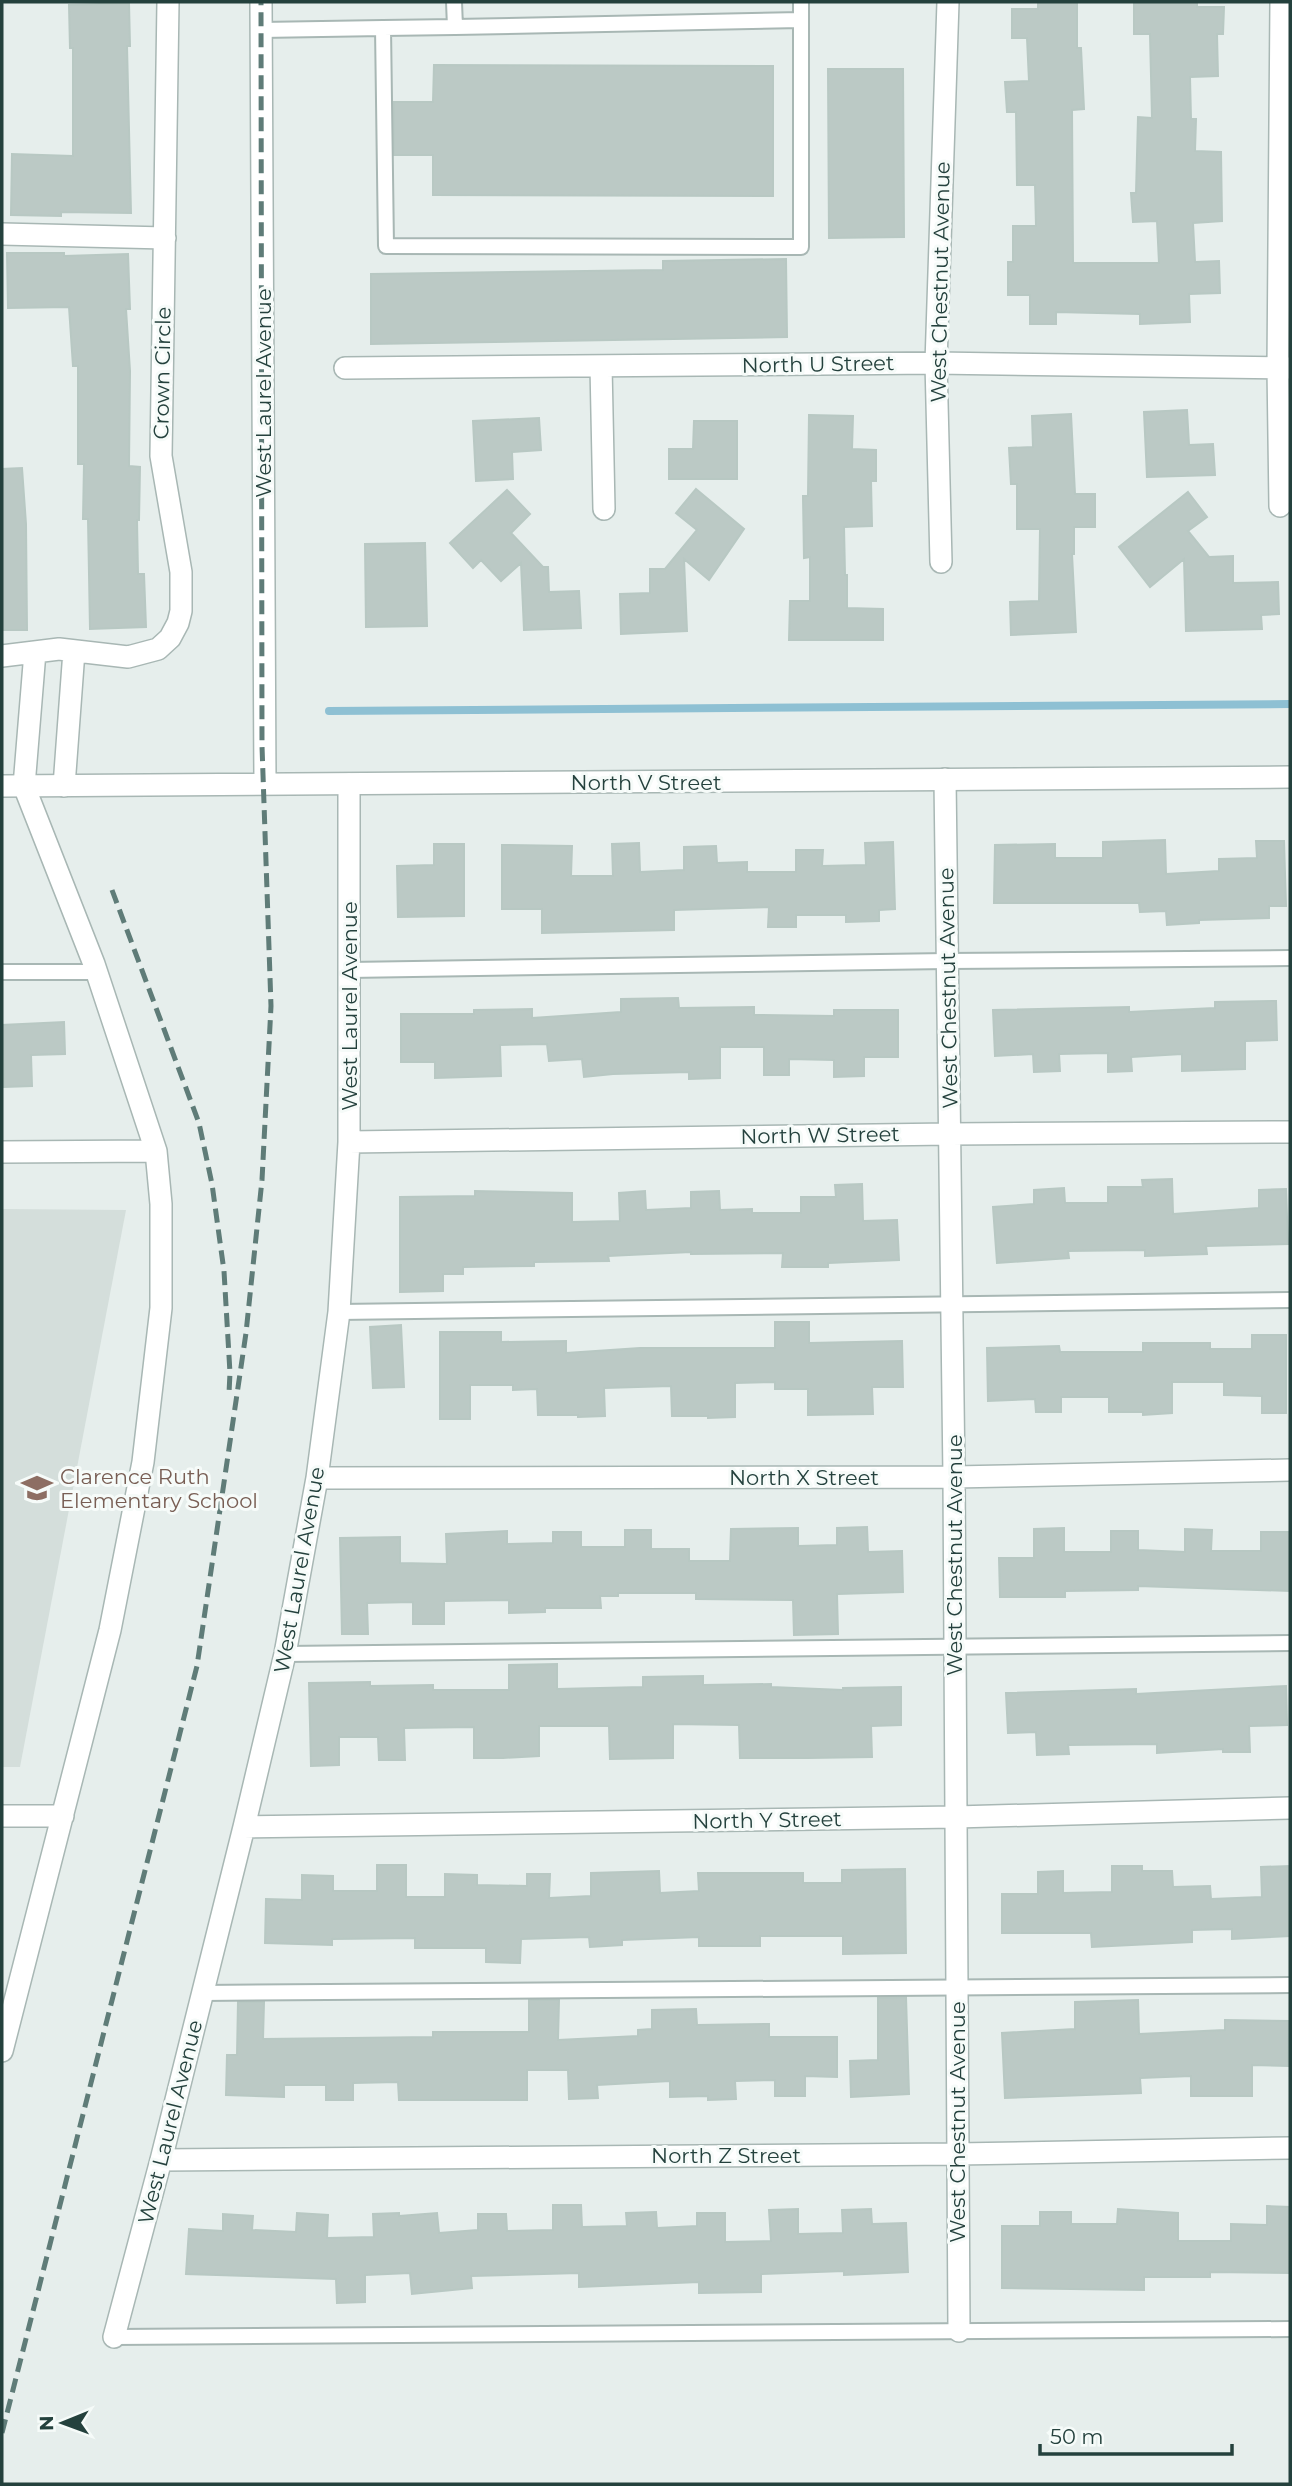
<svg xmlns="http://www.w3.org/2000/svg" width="1292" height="2486" font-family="Montserrat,sans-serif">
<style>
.built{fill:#d4dedb}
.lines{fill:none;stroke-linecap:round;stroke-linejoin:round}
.stream{stroke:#8ec0d3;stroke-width:8}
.building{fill:#bbc9c5;stroke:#b8c8c3;stroke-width:2}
.service-casing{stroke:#a8b7b4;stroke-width:18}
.minor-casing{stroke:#a8b7b4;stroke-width:24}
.tertiary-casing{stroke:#a8b7b4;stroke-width:24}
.service{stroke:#fff;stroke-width:14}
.minor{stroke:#fff;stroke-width:21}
.tertiary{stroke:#fff;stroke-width:21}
.rail{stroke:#5f7c78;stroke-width:5;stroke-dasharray:14 7;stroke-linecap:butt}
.labels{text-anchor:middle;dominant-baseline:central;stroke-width:6;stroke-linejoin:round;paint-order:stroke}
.street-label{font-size:21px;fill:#24413d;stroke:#f6fbf9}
.education-label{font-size:21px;fill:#785e54;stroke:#f6fbf9;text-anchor:start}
</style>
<rect width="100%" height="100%" fill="#e6eeec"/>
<path class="built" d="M 2,1209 L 126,1210 L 20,1767 L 2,1767 Z"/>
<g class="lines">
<path class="stream" d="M 329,711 L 1290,704"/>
</g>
<path class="building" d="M 1038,2 L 1077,2 L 1077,48 L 1081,48 L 1084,109 L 1072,110 L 1073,263 L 1159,263 L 1157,221 L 1133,222 L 1131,193 L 1136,193 L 1138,117 L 1152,118 L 1150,34 L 1134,34 L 1134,2 L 1197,2 L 1197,7 L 1224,7 L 1223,34 L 1217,34 L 1218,76 L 1190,77 L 1191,119 L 1196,119 L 1195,151 L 1221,152 L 1222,221 L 1193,223 L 1195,262 L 1219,261 L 1220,293 L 1189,294 L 1190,322 L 1140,324 L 1140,314 L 1056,312 L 1056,324 L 1030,324 L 1030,295 L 1008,295 L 1008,262 L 1013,262 L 1013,226 L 1036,226 L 1035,185 L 1017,185 L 1016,112 L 1007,112 L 1005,82 L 1029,81 L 1027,38 L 1012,38 L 1012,9 L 1038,9 Z
M 129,3 L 130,46 L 127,46 L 131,213 L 61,212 L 61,216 L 11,215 L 12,154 L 73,156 L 73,48 L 70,48 L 69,5 Z
M 434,65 L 773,66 L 773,196 L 433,195 L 433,155 L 394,155 L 394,102 L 433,102 Z
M 828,69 L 903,69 L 904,237 L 829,238 Z
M 7,253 L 64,253 L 64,256 L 128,254 L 130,309 L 126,309 L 130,371 L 129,466 L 140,467 L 139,520 L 137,520 L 138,574 L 144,574 L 146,627 L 90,629 L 88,519 L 83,519 L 84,464 L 78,464 L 78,366 L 73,366 L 69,307 L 8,308 Z
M 786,259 L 787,337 L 371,344 L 371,274 L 663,270 L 663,261 Z
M 1187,410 L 1189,445 L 1213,444 L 1215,475 L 1147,477 L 1144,412 Z
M 1071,414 L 1075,494 L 1095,494 L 1095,527 L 1074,527 L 1074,554 L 1072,554 L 1076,632 L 1011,635 L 1010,602 L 1039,601 L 1040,529 L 1017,529 L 1017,484 L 1011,484 L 1009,448 L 1033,447 L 1032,416 Z
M 809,415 L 853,416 L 852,449 L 876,450 L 876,481 L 871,481 L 872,526 L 844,527 L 845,575 L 847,575 L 847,608 L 883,609 L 883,640 L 789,640 L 790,601 L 810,601 L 810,557 L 804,558 L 803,496 L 808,496 Z
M 539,418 L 541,450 L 512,452 L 513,479 L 476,481 L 473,421 Z
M 694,421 L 737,421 L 737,479 L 669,479 L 669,449 L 693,449 Z
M 22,468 L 26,524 L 27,630 L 2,630 L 2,469 Z
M 696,489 L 744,529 L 709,580 L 684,559 L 687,631 L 621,634 L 620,594 L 650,593 L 650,569 L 665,569 L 697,530 L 676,513 Z
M 507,490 L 530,514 L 511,533 L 543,567 L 548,567 L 549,592 L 579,591 L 581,628 L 524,630 L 521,563 L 501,581 L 481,560 L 473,568 L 450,543 Z
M 1188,492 L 1207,517 L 1188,531 L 1209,557 L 1233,556 L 1233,583 L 1278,582 L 1279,614 L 1261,615 L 1262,629 L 1186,631 L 1184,559 L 1150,587 L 1119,547 Z
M 425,543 L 427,626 L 366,627 L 365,544 Z
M 1165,840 L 1166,874 L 1219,871 L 1219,859 L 1257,858 L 1256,841 L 1284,841 L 1286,906 L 1269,906 L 1269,918 L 1199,920 L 1199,923 L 1167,925 L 1166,911 L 1140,912 L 1139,903 L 994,903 L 995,845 L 1055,844 L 1055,858 L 1103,858 L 1103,842 Z
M 893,842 L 895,909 L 879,910 L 879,921 L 846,922 L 846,915 L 796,915 L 796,927 L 768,927 L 769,907 L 674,910 L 674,930 L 542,933 L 542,909 L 502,909 L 502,845 L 572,846 L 571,876 L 613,876 L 612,844 L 639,843 L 640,872 L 684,870 L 684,847 L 716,846 L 717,863 L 747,862 L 747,872 L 796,872 L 796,850 L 823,850 L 822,866 L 866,865 L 865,843 Z
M 434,844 L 464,844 L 464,916 L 398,917 L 397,866 L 434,865 Z
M 678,998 L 679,1008 L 754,1007 L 754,1015 L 834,1016 L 834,1010 L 898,1010 L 898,1057 L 864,1057 L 864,1076 L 834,1077 L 834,1060 L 789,1059 L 789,1075 L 764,1075 L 764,1047 L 720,1047 L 720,1078 L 689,1079 L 689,1072 L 613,1074 L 584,1077 L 582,1059 L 549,1061 L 547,1044 L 500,1045 L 501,1076 L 435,1078 L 435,1062 L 401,1062 L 401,1014 L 474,1014 L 474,1010 L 532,1009 L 532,1018 L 621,1012 L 621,999 Z
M 1276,1001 L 1277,1040 L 1245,1041 L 1245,1069 L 1182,1071 L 1182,1054 L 1131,1057 L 1132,1071 L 1108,1072 L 1108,1053 L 1059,1054 L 1060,1071 L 1034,1072 L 1033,1054 L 995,1056 L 993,1010 L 1129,1007 L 1129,1012 L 1215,1008 L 1215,1002 Z
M 64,1022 L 65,1054 L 31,1055 L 32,1086 L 4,1087 L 2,1025 Z
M 1172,1179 L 1173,1214 L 1259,1208 L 1259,1190 L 1286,1189 L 1288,1244 L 1206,1246 L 1207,1254 L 1145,1256 L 1145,1250 L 1068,1251 L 1069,1258 L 997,1263 L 993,1207 L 1034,1204 L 1034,1190 L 1064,1188 L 1065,1203 L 1108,1203 L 1108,1187 L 1143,1187 L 1142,1180 Z
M 862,1184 L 863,1221 L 897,1220 L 899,1260 L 828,1263 L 828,1267 L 782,1267 L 783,1253 L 691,1254 L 691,1252 L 608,1256 L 609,1261 L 534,1262 L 534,1266 L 463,1267 L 463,1274 L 443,1274 L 443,1291 L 400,1292 L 400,1197 L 475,1196 L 475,1191 L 572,1193 L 572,1222 L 620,1221 L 619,1193 L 645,1191 L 646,1210 L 691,1208 L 691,1192 L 719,1191 L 720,1210 L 752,1209 L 752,1213 L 801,1213 L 801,1197 L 836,1197 L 835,1185 Z
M 775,1322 L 809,1322 L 809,1343 L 902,1341 L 903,1387 L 872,1387 L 873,1414 L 808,1415 L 808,1389 L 775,1389 L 775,1382 L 735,1383 L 735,1417 L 708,1418 L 708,1416 L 672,1416 L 671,1386 L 604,1388 L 605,1416 L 578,1417 L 578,1415 L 538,1415 L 537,1389 L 513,1390 L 513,1385 L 470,1385 L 470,1419 L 440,1419 L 440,1332 L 501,1332 L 501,1342 L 566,1341 L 566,1353 L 640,1348 L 775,1348 Z
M 401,1325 L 404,1387 L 373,1388 L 370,1327 Z
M 1252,1335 L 1286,1335 L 1286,1413 L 1262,1413 L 1262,1396 L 1224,1395 L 1224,1382 L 1172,1382 L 1172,1413 L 1143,1415 L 1143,1412 L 1109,1412 L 1109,1397 L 1061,1397 L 1061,1412 L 1036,1412 L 1035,1399 L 988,1401 L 987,1348 L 1059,1346 L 1060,1352 L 1143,1352 L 1143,1343 L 1210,1343 L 1210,1349 L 1252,1349 Z
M 867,1527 L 868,1552 L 902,1551 L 903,1592 L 837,1594 L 838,1634 L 794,1635 L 793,1600 L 696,1599 L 696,1593 L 618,1593 L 618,1596 L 600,1596 L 601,1608 L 545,1608 L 545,1612 L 509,1613 L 509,1600 L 444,1601 L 444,1624 L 413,1624 L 413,1602 L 367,1603 L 368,1634 L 342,1634 L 340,1538 L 400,1537 L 400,1563 L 447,1564 L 446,1534 L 507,1531 L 507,1544 L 553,1543 L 553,1532 L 581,1532 L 581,1547 L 625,1547 L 625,1530 L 651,1530 L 651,1549 L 689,1549 L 689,1561 L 730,1561 L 731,1529 L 798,1528 L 798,1546 L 837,1545 L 837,1528 Z
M 1064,1528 L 1064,1552 L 1111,1552 L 1111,1531 L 1138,1531 L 1138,1550 L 1185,1552 L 1185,1529 L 1212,1530 L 1211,1551 L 1261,1551 L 1261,1532 L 1290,1532 L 1290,1591 L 1138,1586 L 1138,1590 L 1065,1591 L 1065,1597 L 1000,1597 L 999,1558 L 1034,1558 L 1034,1529 Z
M 557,1664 L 557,1689 L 643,1687 L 643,1677 L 703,1676 L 703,1685 L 771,1684 L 771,1687 L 843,1690 L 843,1688 L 901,1687 L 901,1725 L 871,1726 L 872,1757 L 808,1758 L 740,1758 L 739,1725 L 673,1724 L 673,1758 L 610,1759 L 609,1726 L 539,1726 L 539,1756 L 503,1758 L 474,1758 L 474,1727 L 404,1728 L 405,1760 L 379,1760 L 378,1737 L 339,1737 L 339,1765 L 311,1766 L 309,1683 L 370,1682 L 370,1686 L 433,1685 L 433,1690 L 509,1690 L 509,1665 Z
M 1286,1686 L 1287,1725 L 1249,1726 L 1250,1752 L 1223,1752 L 1223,1749 L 1157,1753 L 1157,1744 L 1068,1745 L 1069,1754 L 1037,1755 L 1036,1732 L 1008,1733 L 1006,1693 L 1136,1689 L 1136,1694 Z
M 377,1865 L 406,1865 L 406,1897 L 445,1897 L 445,1874 L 477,1875 L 477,1885 L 527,1886 L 527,1874 L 550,1874 L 549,1898 L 591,1896 L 591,1873 L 659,1871 L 660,1893 L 699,1891 L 698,1873 L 803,1873 L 803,1883 L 842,1883 L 842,1870 L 905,1869 L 906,1953 L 843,1954 L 843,1936 L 760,1936 L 760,1946 L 699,1946 L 699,1937 L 622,1940 L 622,1945 L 590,1947 L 589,1937 L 521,1939 L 520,1963 L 486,1962 L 486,1948 L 415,1948 L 415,1938 L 332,1939 L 332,1945 L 265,1943 L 266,1899 L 302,1900 L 302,1875 L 333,1876 L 333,1891 L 377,1891 Z
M 1112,1866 L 1142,1866 L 1142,1871 L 1172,1871 L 1173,1887 L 1210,1886 L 1211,1899 L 1262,1897 L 1261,1867 L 1290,1866 L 1290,1936 L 1232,1939 L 1232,1929 L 1192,1930 L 1192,1942 L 1092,1947 L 1091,1933 L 1002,1933 L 1002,1894 L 1038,1894 L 1038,1872 L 1063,1871 L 1063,1893 L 1112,1892 Z
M 906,1997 L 909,2094 L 851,2097 L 850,2061 L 878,2060 L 878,1998 Z
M 529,2000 L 559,2000 L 558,2040 L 638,2036 L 638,2030 L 652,2029 L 652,2010 L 696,2009 L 697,2025 L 769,2024 L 769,2037 L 837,2037 L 837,2077 L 805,2076 L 805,2096 L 775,2096 L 775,2080 L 735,2081 L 736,2099 L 708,2100 L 708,2096 L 670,2097 L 670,2081 L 597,2085 L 598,2098 L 569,2099 L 568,2070 L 527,2070 L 527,2100 L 399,2100 L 398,2082 L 353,2083 L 353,2100 L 326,2100 L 326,2085 L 284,2085 L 284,2097 L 226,2095 L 227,2055 L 237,2055 L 238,2002 L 264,2002 L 263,2039 L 433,2037 L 433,2032 L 529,2032 Z
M 1138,2000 L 1139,2034 L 1225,2030 L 1225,2020 L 1289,2021 L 1288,2066 L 1252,2065 L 1252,2096 L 1191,2096 L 1191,2076 L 1140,2078 L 1141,2093 L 1005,2098 L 1002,2033 L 1075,2029 L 1075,2002 Z
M 553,2205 L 581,2205 L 582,2227 L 627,2226 L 626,2213 L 656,2212 L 657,2228 L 697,2226 L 697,2213 L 725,2213 L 725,2242 L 771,2241 L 769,2210 L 798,2209 L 798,2234 L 843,2233 L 842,2210 L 871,2209 L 872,2224 L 906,2223 L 908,2272 L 844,2275 L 844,2271 L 761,2274 L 761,2292 L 699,2293 L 699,2282 L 579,2287 L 579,2273 L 471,2276 L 472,2288 L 412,2294 L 410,2273 L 365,2275 L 365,2302 L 337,2303 L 336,2279 L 186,2274 L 189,2229 L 223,2231 L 223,2214 L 253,2216 L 252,2230 L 296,2232 L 297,2213 L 328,2215 L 327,2238 L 374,2237 L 373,2214 L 399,2213 L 399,2216 L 437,2213 L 439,2233 L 478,2230 L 478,2214 L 506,2214 L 507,2231 L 553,2230 Z
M 1267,2206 L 1290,2207 L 1290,2273 L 1210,2272 L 1210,2277 L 1144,2277 L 1144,2290 L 1002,2288 L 1002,2226 L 1040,2226 L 1040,2212 L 1071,2212 L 1071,2224 L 1117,2224 L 1118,2209 L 1178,2213 L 1178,2241 L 1231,2241 L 1231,2224 L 1267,2225 Z"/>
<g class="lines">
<defs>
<path id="service" d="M 454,2 L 455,27 L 383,28 L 386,246 L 801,247 L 801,2
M 455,27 L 801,20
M 261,30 L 383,28
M 349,970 L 947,961 L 1290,958
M 2,972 L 96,972
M 339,1312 L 1290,1300
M 285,1654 L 1290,1643
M 202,1993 L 1290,1985
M 114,2337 L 1290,2329"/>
<path id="minor" d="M 2,234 L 165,238
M 936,363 L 941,562
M 601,366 L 604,509
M 345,368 L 936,363 L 1290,368
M 1280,506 L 1278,368 L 1281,2
M 2,656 L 59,649 L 128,657 L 158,649 L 170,638 L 178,623 L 181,611 L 181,572 L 161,456 L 168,2
M 945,779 L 954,1477 L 959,2331
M 64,786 L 74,651
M 349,1142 L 950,1134 L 1290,1132
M 2,1152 L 156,1151
M 317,1478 L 954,1477 L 1290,1470
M 2,1816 L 63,1816
M 244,1827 L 956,1817 L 1290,1808
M 2,2051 L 110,1630 L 143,1462 L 161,1308 L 161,1204 L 156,1151 L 94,964 L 24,786 L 35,652
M 161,2160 L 957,2154 L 1290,2148
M 114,2337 L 161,2160 L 244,1827 L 285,1654 L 317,1478 L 339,1312 L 349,1142 L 349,784"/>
<path id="tertiary" d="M 261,2 L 265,784
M 936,363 L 948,2
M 2,786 L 1290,777"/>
</defs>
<use href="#service" class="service-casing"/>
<use href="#minor" class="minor-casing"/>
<use href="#tertiary" class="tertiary-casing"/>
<use href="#service" class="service"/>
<use href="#minor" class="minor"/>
<use href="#tertiary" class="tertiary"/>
<path class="rail" d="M 112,890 L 199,1123 L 212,1184 L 224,1271 L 230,1373 L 229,1393
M 2,2433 L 197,1666 L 246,1333 L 262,1180 L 271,1006 L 262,746 L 261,2"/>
</g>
<defs>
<symbol id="school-bare" viewBox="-9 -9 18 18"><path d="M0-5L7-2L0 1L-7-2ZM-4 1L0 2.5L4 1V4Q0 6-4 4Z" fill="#8d6e63" stroke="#f6fbf9" stroke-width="2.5" paint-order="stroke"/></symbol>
</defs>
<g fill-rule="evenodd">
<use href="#school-bare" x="15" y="1466" width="44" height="44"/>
</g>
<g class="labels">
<g class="street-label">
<text transform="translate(940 282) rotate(-89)">West Chestnut Avenue</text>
<text transform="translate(818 364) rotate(-1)">North U Street</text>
<text transform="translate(162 373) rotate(-89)">Crown Circle</text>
<text transform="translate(263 393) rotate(-90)">West Laurel Avenue</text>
<text x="646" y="782">North V Street</text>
<text transform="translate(948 988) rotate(-91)">West Chestnut Avenue</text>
<text transform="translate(349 1006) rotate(-90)">West Laurel Avenue</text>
<text transform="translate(820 1135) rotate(-1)">North W Street</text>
<text x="804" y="1477">North X Street</text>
<text transform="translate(954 1555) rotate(-90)">West Chestnut Avenue</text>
<text transform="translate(299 1570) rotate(-80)">West Laurel Avenue</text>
<text transform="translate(767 1820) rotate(-1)">North Y Street</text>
<text transform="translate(170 2122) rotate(-76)">West Laurel Avenue</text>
<text transform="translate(957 2122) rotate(-90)">West Chestnut Avenue</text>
<text x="726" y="2155">North Z Street</text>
</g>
<g class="education-label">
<text x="60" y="1476">Clarence Ruth<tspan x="60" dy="24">Elementary School</tspan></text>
</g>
</g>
<rect width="1292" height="2486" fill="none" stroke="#24413d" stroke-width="7"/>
<g transform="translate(63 2423) rotate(269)" stroke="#f6fbf9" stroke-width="5" paint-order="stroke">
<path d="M0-5L12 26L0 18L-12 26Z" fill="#24413d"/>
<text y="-10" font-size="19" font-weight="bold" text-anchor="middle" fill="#24413d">N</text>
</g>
<path d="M1040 2444v10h192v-10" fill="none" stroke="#24413d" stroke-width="3.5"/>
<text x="1050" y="2444" font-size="21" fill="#24413d" stroke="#f6fbf9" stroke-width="5" paint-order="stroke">50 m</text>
</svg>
